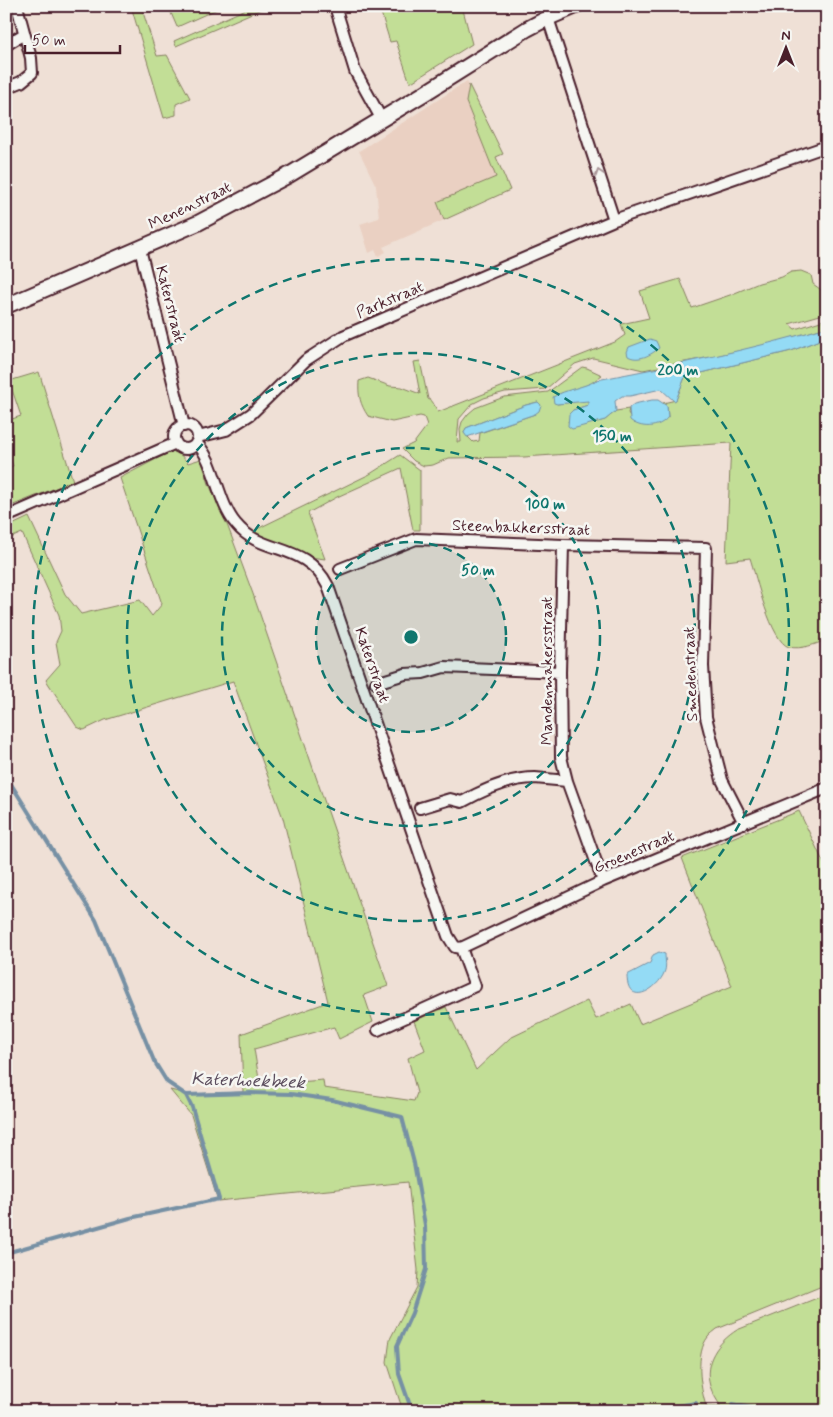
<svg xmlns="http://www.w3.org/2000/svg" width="833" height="1417" font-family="Mynerve,sans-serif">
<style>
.built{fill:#ead0c2}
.green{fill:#c2de96;stroke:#867e60;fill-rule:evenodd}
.water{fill:#94dbf5;stroke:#7690a4}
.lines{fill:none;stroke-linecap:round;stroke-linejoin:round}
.stream{stroke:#7690a4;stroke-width:4}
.street-casing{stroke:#4a1f2b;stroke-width:14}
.secondary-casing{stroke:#4a1f2b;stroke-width:18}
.street{stroke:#f6f6f2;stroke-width:10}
.secondary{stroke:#f6f6f2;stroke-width:14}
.oneway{stroke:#a99598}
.ring{fill:none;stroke:#0f766e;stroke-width:2.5;stroke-dasharray:9 6}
.labels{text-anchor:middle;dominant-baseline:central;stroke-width:5;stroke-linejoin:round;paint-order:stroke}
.street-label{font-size:16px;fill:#4a1f2b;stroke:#f6f6f2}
.water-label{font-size:18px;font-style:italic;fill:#5c4e5e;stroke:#f6f6f2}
.centre{fill:#0f766e;stroke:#f6f6f2;stroke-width:2.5}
.ring-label{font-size:15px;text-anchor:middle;font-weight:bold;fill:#0f766e;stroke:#f6f6f2;stroke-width:5;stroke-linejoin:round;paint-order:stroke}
</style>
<rect width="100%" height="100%" fill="#efe0d6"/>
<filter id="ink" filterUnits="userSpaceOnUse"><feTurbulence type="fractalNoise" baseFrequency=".02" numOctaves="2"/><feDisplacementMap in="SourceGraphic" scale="10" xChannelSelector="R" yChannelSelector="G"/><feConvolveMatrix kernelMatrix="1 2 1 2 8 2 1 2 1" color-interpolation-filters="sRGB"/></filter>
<g filter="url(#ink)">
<path class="built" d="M 467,81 L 469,85 L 466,102 L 497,178 L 438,202 L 444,220 L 383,247 L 386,252 L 378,256 L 375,250 L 369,253 L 360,224 L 379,218 L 376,186 L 359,151 Z"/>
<path class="green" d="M 131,6 L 141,6 L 157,56 L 167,55 L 190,98 L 176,104 L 176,115 L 164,118 Z
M 168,6 L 224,6 L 177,27 Z
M 253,6 L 268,6 L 176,46 L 174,41 Z
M 379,6 L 462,6 L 472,44 L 410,83 L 396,41 L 390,42 Z
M 469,85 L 503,154 L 496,157 L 510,190 L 444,220 L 437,202 L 496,177 L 466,102 Z
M 801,271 L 811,275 L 813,284 L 827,294 L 827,313 L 789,324 L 795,329 L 827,319 L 827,327 L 777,342 L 716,356 L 643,370 L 593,358 L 575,364 L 546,389 L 505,392 L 484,398 L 472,404 L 459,419 L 457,442 L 461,442 L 460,429 L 462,422 L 468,414 L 475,408 L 504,397 L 548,392 L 582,367 L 587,368 L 602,375 L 590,384 L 559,394 L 557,404 L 586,400 L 589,402 L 588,405 L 573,410 L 568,422 L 587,424 L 605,420 L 616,411 L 629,409 L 628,413 L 634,423 L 647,426 L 668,417 L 667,406 L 663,403 L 676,400 L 685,377 L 791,351 L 827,337 L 827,640 C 815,644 802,650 789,647 C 771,642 756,576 750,558 L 726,561 L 731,443 L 524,457 L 449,458 L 433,465 L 424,466 L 414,461 L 402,449 L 414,443 L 426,427 L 427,425 L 424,417 L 420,416 L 392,422 L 368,416 C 360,404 358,395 359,381 L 368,378 L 390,386 L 402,387 L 420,394 L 414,362 L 420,361 L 428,399 L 432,401 L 438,412 L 615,342 L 625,335 L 621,324 L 649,318 L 640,291 L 680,279 L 692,308 L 730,295 L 759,283 L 782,277 L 791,272 ZM 538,402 L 535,414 L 480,433 L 479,441 L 473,442 L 464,433 L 466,428 L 526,405 Z
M 39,372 L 73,481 L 6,508 L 6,469 L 13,466 L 6,447 L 6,421 L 21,416 L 9,381 Z
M 178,452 L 188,463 L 201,459 L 209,484 L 228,527 L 253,594 L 388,986 L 364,995 L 373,1022 L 339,1039 L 334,1027 L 254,1049 L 260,1085 L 323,1080 L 324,1088 L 414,1101 L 417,1093 L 408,1058 L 425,1050 L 414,1021 L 446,1007 L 476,1070 L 510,1038 L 587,1001 L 596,1019 L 631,1004 L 640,1024 L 732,986 L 682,858 L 799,811 L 827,870 L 827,1284 L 717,1329 C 715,1331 710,1334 708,1337 C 695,1353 700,1387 706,1406 L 721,1407 C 717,1400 712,1393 710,1386 C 703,1362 718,1342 737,1330 L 827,1294 L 827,1411 L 709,1411 L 706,1406 L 679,1411 L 403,1411 L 387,1362 L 390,1339 L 417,1287 L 418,1270 L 408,1182 L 218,1201 L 191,1115 L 170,1090 L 188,1094 L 243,1092 L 241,1034 L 328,1002 L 283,818 L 233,681 L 105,720 L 84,730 L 77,727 L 46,680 L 60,664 L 56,642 L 61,631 L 59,615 L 22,533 L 6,540 L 6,528 L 29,517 L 65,594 L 81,614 L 140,600 L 152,616 L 162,604 L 120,478 L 168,453 Z
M 400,455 L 420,470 L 420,530 L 413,530 L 401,468 L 337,497 L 308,513 L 325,559 L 310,557 L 257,535 L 254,533 L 255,530 L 370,474 Z"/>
<path class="water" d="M 827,327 L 827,337 L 791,351 L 685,377 L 676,400 L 674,401 L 661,389 L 630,396 L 622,396 L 615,401 L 616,411 L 605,420 L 572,429 L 568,426 L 569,414 L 573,410 L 588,405 L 588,401 L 557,404 L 554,403 L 553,397 C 566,389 583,388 597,380 C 674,365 751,350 827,327 Z
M 650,339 L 656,341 L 659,348 C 651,355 638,362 628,356 L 627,352 L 629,347 Z
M 652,400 L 658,400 L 667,406 L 668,417 C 659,429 640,429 630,420 L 629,408 L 634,404 Z
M 538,402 L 541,405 L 539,411 L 535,414 L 467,437 L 464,433 L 466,428 L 526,405 Z
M 659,952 L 665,954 C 665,960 667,967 664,973 C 657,990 627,1008 627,975 L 650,963 L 653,955 Z"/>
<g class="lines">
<path class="stream" d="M 6,776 L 96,920 L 154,1061 L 167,1082 L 186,1095 L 251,1093 L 291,1094 L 332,1100 L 402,1117 L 414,1163 L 425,1225 L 426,1269 L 412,1313 L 397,1346 L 399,1374 L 412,1411
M 6,1253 L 130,1218 L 219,1199 L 192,1107 L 186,1095
M 732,1404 L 766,1411
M 647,1411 L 696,1403"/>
<defs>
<path id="street" d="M 335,6 L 355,71 L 382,120
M 548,18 L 614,220
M 6,45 L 24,34
M 6,88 L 21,82 L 32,73 L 31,58 L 17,6
M 140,249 L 184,426
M174 437a12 12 0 1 1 24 0a12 12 0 1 1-24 0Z
M 198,437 L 226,430 L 251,414 L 306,360 L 343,336 L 614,220 L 827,146
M 196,443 C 215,459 217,502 236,524 C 262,556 305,541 328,586 L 448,936 L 455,947 L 461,948 L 603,881 L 827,788
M 6,517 L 176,443
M 563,545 L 560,672 L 561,757 L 567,781 L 603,881
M 340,569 L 416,539 L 563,545 L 706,548 L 703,666 L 706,717 L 722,780 L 744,823
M 376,683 L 405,674 L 423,673 L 444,667 L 560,672
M 420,808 L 450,799 L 462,802 C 483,790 511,778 535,778 C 546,779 556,780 567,781
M 378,1030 L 475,986 L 461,948"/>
<path id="secondary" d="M 6,306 L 198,223 L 289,175 L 425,93 L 527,29 L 548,18 L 576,6"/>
</defs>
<use href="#street" class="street-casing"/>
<use href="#secondary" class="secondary-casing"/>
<use href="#street" class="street"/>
<use href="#secondary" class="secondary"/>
</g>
<defs><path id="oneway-chevron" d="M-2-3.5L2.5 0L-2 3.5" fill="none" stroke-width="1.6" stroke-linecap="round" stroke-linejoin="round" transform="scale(1.25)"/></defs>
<use class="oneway" href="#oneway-chevron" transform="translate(599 173) rotate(-108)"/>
</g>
<circle cx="411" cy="637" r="95" fill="#0f766e" fill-opacity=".12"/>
<g class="ring">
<circle cx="411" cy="637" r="95"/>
<circle cx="411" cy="637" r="189"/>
<circle cx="411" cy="637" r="284"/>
<circle cx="411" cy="637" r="378"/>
</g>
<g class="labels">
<g class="street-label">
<text transform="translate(190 206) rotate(-26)">Menenstraat</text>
<text transform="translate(390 300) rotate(-23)">Parkstraat</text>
<text transform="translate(170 304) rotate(76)">Katerstraat</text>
<text transform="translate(521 528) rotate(2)">Steenbakkersstraat</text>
<text transform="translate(372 665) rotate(71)">Katerstraat</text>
<text transform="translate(547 671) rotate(-90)">Mandenmakersstraat</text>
<text transform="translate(691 674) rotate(-92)">Smedenstraat</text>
<text transform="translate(634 852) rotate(-23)">Groenestraat</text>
</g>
<g class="water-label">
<text transform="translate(248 1081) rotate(2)">Katerhoekbeek</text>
</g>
</g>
<circle cx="411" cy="637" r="8" class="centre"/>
<g class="ring-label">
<text x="678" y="375">200 m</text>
<text x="612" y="441">150 m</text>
<text x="545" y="509">100 m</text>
<text x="478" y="575">50 m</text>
</g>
<rect width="833" height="1417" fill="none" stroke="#f6f6f2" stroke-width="25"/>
<rect x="12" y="12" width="808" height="1392" fill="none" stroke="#4a1f2b" stroke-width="2" filter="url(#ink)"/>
<g transform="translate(786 48)" stroke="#f6f6f2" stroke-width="4" paint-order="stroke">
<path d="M0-4L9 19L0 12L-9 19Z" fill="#4a1f2b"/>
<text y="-8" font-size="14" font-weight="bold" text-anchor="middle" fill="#4a1f2b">N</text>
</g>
<path d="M25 45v8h95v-8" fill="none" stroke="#4a1f2b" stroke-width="2.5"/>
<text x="32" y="45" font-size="15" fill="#4a1f2b" stroke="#f6f6f2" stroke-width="4" paint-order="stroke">50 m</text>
</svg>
